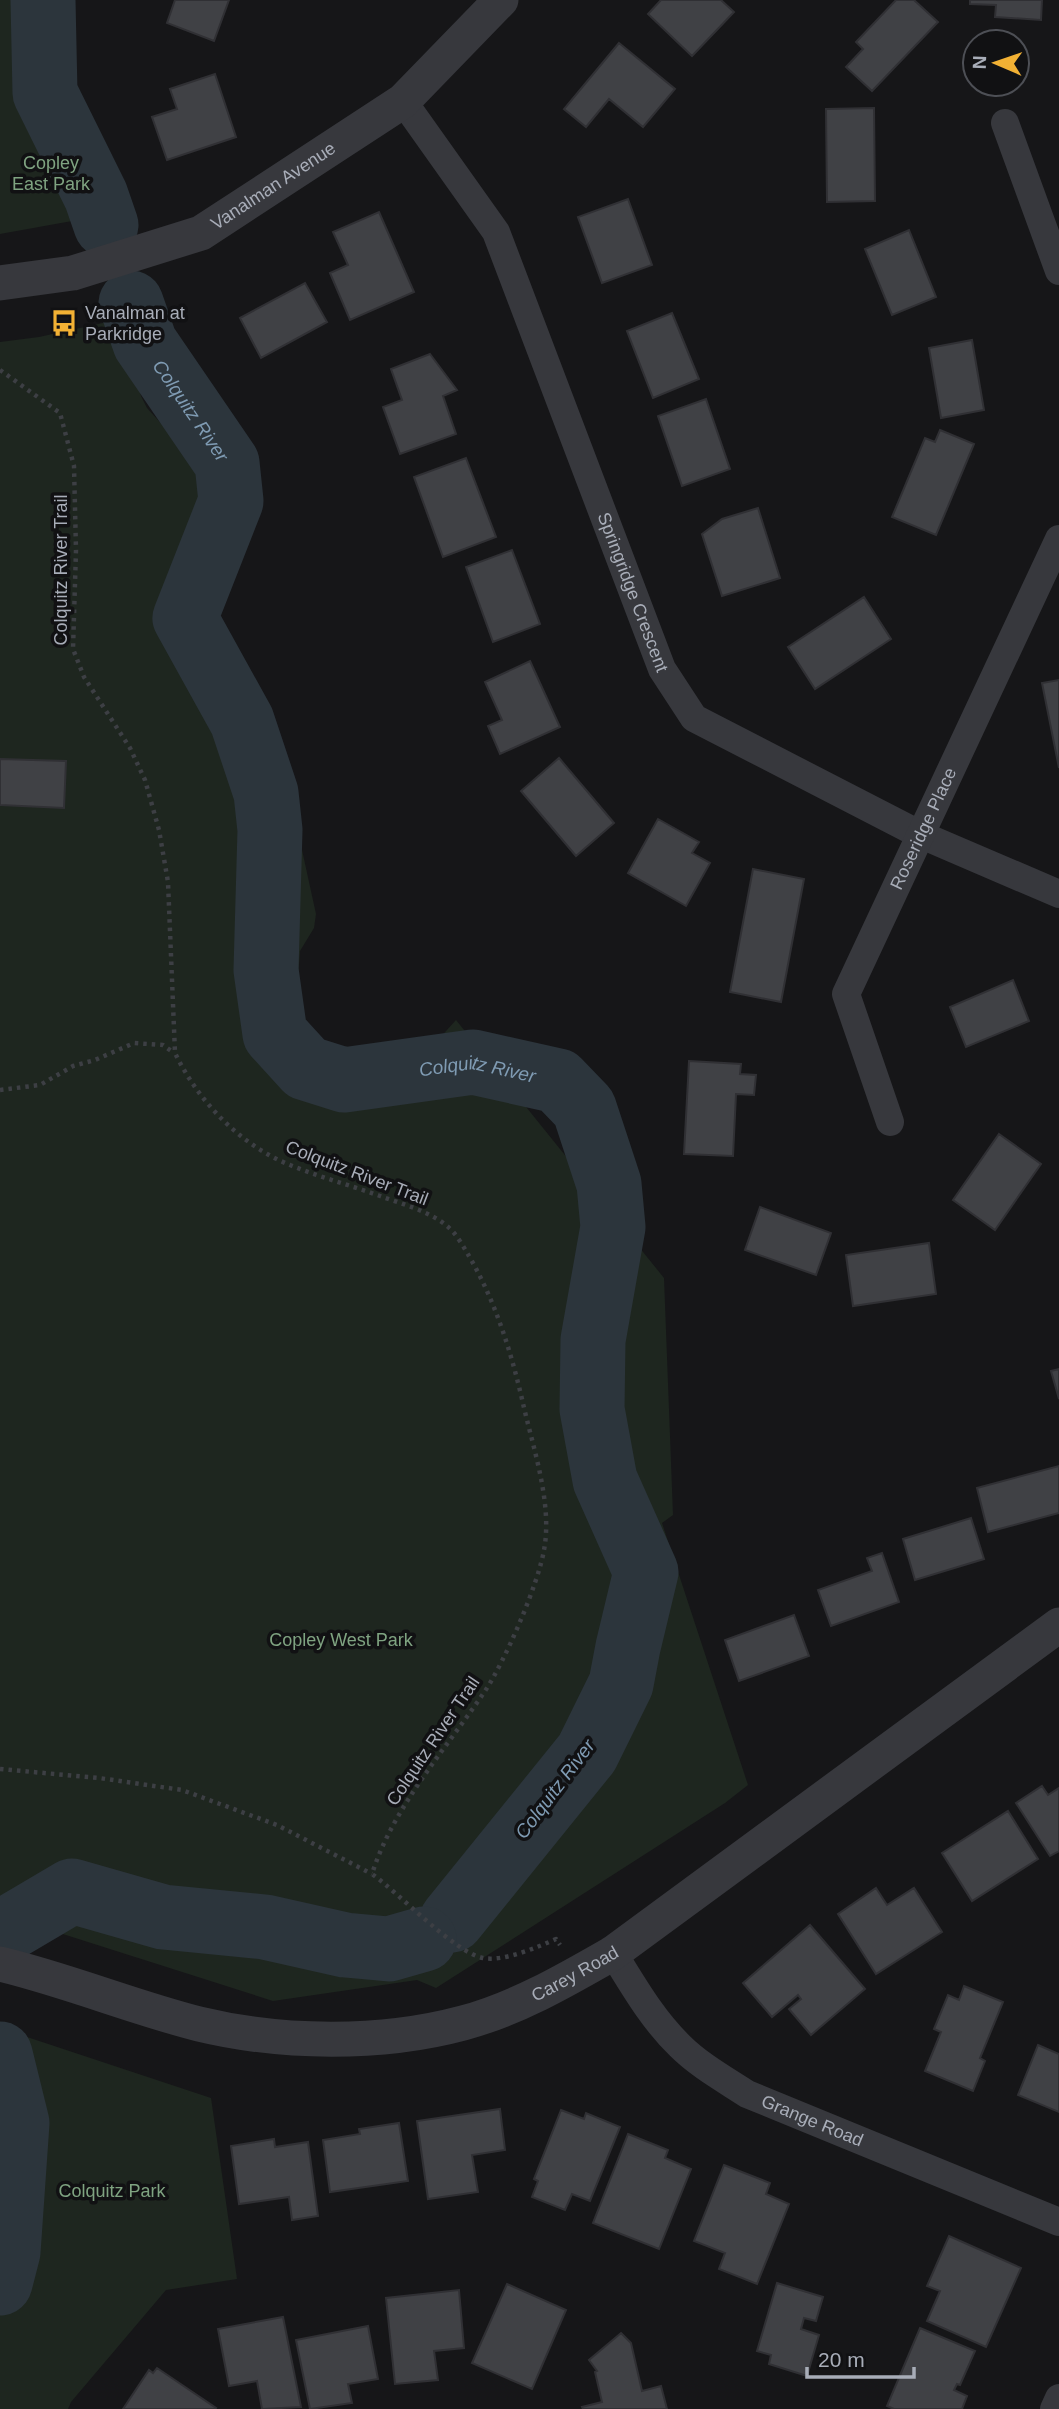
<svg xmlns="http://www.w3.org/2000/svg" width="1059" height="2409" font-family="Arial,sans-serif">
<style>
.green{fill:#1e261f}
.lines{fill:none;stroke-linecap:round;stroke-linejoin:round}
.river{stroke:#2c353c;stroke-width:65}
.building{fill:#404145;stroke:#303034;stroke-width:2}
.path{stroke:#3d3f44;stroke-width:4.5;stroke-dasharray:3.5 5;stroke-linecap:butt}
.minor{stroke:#37383d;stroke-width:28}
.tertiary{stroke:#37383d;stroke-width:35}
.labels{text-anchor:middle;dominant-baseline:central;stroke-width:7;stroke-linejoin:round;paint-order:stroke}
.park-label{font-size:18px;fill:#7fa381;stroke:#111113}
.street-label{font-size:18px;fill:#a8adb8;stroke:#111113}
.poi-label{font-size:18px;fill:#a8adb8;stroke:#111113;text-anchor:start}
.water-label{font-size:19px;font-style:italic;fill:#7f9bb3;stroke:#111113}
</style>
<rect width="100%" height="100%" fill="#161618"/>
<path class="green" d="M 0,0 L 51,0 C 30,51 56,74 79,116 C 96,144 107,175 120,205 L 72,221 L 0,234 Z
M 121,319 L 141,396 L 147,408 L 177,441 L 188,447 L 211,470 L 217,480 L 220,493 L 216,517 L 196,561 L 178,586 L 175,597 L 177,613 L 183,626 L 219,671 L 238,685 L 259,723 L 297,827 L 316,914 L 314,928 L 300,951 L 298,978 L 300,1023 L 314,1053 L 335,1065 L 376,1062 L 408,1064 L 417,1063 L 456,1020 L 664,1278 L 673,1515 L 662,1523 L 748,1785 L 725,1803 L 436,1988 L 417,1980 L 273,2001 L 0,1914 L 0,342 L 39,337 Z
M 0,2028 L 211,2098 L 237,2279 L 166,2290 L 71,2402 L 68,2409 L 0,2409 Z"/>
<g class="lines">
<g class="river">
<path d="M 43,0 L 45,93 L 96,196 L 106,225"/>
<path id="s1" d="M 131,303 L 145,343 L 227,463 L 231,501 L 185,618 L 242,721 L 266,793 L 270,830 L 266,970 L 275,1034 L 306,1068 L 344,1080 L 473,1062 L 558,1081 L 584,1108 L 609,1184 L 613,1227 L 593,1340 L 592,1409 L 605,1480 L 646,1572 L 628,1647 L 621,1684 L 587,1753 L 452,1920"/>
<path d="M 11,1927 L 72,1891 L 163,1917 L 265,1927 L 345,1945 L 389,1949 L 424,1939"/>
<path d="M 0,2054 L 17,2123 L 8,2252 L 0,2283"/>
</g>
</g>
<path class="building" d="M 175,0 L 229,0 L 214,41 L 167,23 Z
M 661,0 L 721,0 L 734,12 L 692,56 L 648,14 Z
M 896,0 L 914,0 L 938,22 L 872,91 L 846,67 L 863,49 L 856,42 Z
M 970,0 L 1042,0 L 1041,20 L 995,17 L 996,5 L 970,4 Z
M 619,43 L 675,89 L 643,127 L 609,99 L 586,127 L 564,109 Z
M 215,74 L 236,137 L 167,160 L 152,117 L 177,109 L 170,89 Z
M 874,108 L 875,201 L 827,202 L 826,109 Z
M 628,199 L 652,265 L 602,283 L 578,217 Z
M 379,212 L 414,292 L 350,320 L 330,273 L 348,265 L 333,232 Z
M 909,230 L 936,297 L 892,315 L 865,249 Z
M 305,283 L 327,322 L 261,358 L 240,318 Z
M 672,313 L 699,379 L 653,398 L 627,331 Z
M 972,340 L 984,410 L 941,418 L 929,348 Z
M 430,354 L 457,390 L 443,396 L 456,434 L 400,454 L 383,407 L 402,400 L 391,369 Z
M 706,399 L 730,469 L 682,486 L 658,416 Z
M 940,430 L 974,444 L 936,535 L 892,517 L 925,438 L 935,442 Z
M 466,458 L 496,537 L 443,557 L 414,477 Z
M 758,508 L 780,578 L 722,596 L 702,534 L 722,519 Z
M 512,550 L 540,624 L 493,642 L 466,567 Z
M 864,597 L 891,639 L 815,689 L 788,647 Z
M 530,661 L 560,727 L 500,754 L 488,726 L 502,720 L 485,682 Z
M 1059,680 L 1059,768 L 1042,683 Z
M 559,758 L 614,823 L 576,856 L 521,791 Z
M 0,759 L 66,761 L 64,808 L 0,805 Z
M 658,819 L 699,842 L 692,853 L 710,863 L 686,906 L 628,873 Z
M 753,869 L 804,879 L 781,1002 L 730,992 Z
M 1013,980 L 1029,1021 L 966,1047 L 950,1007 Z
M 689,1061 L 741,1064 L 740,1074 L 756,1075 L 754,1095 L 736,1094 L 733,1156 L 684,1154 Z
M 999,1134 L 1041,1164 L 995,1230 L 953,1200 Z
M 760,1207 L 831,1233 L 816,1275 L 745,1250 Z
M 929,1243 L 936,1294 L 853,1306 L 846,1255 Z
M 1059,1369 L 1059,1399 L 1051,1371 Z
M 1059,1466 L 1059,1513 L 988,1532 L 977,1488 Z
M 971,1518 L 984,1559 L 915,1580 L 903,1539 Z
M 882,1553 L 899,1602 L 831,1626 L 818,1590 L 872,1571 L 867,1558 Z
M 794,1615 L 809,1656 L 739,1681 L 725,1640 Z
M 1042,1786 L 1048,1795 L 1059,1788 L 1059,1851 L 1050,1856 L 1016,1803 Z
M 1008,1811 L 1038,1859 L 972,1901 L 942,1853 Z
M 876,1888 L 887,1905 L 914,1888 L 942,1932 L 876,1974 L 838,1914 Z
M 810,1925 L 865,1989 L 811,2035 L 789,2009 L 801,1999 L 798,1995 L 772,2017 L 743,1983 Z
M 964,1986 L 1003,2002 L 980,2058 L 985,2061 L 973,2091 L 925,2071 L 941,2032 L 934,2029 L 948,1995 L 959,2000 Z
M 1038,2045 L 1059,2054 L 1059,2112 L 1018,2095 Z
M 500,2109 L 505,2150 L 472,2155 L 478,2192 L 428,2199 L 417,2121 Z
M 561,2110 L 584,2119 L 586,2113 L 620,2127 L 590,2201 L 572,2194 L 565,2210 L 532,2197 L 538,2181 L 534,2179 Z
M 399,2123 L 408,2181 L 330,2192 L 323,2140 L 360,2134 L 359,2129 Z
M 628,2134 L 668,2150 L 665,2158 L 691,2169 L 659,2249 L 593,2223 Z
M 274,2139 L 275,2147 L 308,2142 L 318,2216 L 292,2220 L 289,2197 L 239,2204 L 231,2146 Z
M 724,2165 L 770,2183 L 766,2194 L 789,2204 L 757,2284 L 719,2269 L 725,2253 L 694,2241 Z
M 949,2236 L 1021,2268 L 986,2347 L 927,2321 L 940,2291 L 927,2286 Z
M 777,2283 L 823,2297 L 816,2321 L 804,2318 L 801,2329 L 819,2335 L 807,2376 L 769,2364 L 771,2355 L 757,2351 Z
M 507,2284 L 566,2310 L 532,2389 L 472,2363 Z
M 459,2290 L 464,2348 L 434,2351 L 438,2380 L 395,2384 L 386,2298 Z
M 283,2317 L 301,2407 L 262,2409 L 257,2381 L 229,2386 L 218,2329 Z
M 368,2326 L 378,2379 L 348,2384 L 352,2403 L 310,2409 L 296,2340 Z
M 920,2328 L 975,2351 L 960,2385 L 957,2384 L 954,2390 L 967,2396 L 962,2409 L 894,2409 L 887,2406 Z
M 621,2333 L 631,2343 L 642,2391 L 661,2386 L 667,2409 L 583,2409 L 582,2407 L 602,2402 L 595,2372 L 597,2371 L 589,2360 Z
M 157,2368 L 216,2408 L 215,2409 L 123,2409 L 149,2370 L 153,2373 Z"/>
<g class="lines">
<path class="path" d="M 0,370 L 60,413 L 74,466 L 76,550 L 73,649 L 84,677 L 130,748 L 145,780 L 159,830 L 168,882 L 175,1053 C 198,1101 240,1145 290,1165 C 319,1177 350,1185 380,1196 C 402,1204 429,1211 447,1226 C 456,1233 463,1246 469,1256 C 495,1301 510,1348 522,1399 C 532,1445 553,1503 544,1550 C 538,1585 505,1661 485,1691 C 446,1749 393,1807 372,1874 C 400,1894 454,1952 483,1958 C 503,1962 538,1947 556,1939 L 560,1945
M 0,1090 L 40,1085 L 73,1066 L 95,1060 L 134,1043 L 163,1045 L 174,1053
M 0,1769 L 99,1778 L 182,1790 L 277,1825 L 372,1874"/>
<g class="minor">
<path id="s2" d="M 403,101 L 496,232 L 662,669 L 694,718 L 919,834 L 1059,894"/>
<path d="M 1005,123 L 1059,271"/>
<path id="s3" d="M 890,1122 L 846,994 L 1059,539"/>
<path id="s4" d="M 613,1953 C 633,1985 652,2019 680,2046 C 699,2065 724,2079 747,2094 L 1059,2222"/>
<path d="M 1054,2409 L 1059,2398"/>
</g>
<g class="tertiary">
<path id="s5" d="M 0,283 L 73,273 L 201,233 L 403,101 L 501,0"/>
<path id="s6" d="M 0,1964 C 67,1980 132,2007 199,2024 C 282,2044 381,2045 463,2023 C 516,2009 566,1980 613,1953 L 1059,1625"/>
</g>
</g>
<defs>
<symbol id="bus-bare" viewBox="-9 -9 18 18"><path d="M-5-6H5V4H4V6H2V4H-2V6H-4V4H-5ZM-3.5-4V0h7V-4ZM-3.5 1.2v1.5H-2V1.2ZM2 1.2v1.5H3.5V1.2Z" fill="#f2b134" stroke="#111113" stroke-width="2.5" paint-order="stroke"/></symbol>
</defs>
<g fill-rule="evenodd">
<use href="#bus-bare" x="45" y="304" width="38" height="38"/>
</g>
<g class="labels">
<g class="park-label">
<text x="51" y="163">Copley<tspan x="51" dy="21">East Park</tspan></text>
<text x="341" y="1640">Copley West Park</text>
<text x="112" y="2191">Colquitz Park</text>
</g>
<g class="street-label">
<text stroke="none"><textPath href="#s5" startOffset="294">Vanalman Avenue</textPath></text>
<text transform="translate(61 570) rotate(-90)">Colquitz River Trail</text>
<text stroke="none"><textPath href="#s2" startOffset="546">Springridge Crescent</textPath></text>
<text stroke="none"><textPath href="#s3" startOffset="318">Roseridge Place</textPath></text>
<text transform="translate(357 1173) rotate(21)">Colquitz River Trail</text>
<text transform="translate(433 1741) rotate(-56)">Colquitz River Trail</text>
<text stroke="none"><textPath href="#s6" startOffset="597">Carey Road</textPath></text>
<text stroke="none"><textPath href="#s4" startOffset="268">Grange Road</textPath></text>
</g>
<g class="poi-label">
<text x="85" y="313">Vanalman at<tspan x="85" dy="21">Parkridge</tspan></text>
</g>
<g class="water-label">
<text stroke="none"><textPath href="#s1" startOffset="124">Colquitz River</textPath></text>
<text stroke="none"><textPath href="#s1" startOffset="1008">Colquitz River</textPath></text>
<text transform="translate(555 1789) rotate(-53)">Colquitz River</text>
</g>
</g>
<g transform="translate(996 63) rotate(272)"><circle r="33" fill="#111113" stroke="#4d4f55" stroke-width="2"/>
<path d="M0-5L12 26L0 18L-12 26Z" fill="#f2b134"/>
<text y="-10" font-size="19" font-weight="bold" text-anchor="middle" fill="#a8adb8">N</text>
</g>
<path d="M807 2367v10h107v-10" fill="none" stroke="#a8adb8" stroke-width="3.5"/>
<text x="818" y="2367" font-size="21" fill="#a8adb8" stroke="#111113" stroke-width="5" paint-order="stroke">20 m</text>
</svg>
